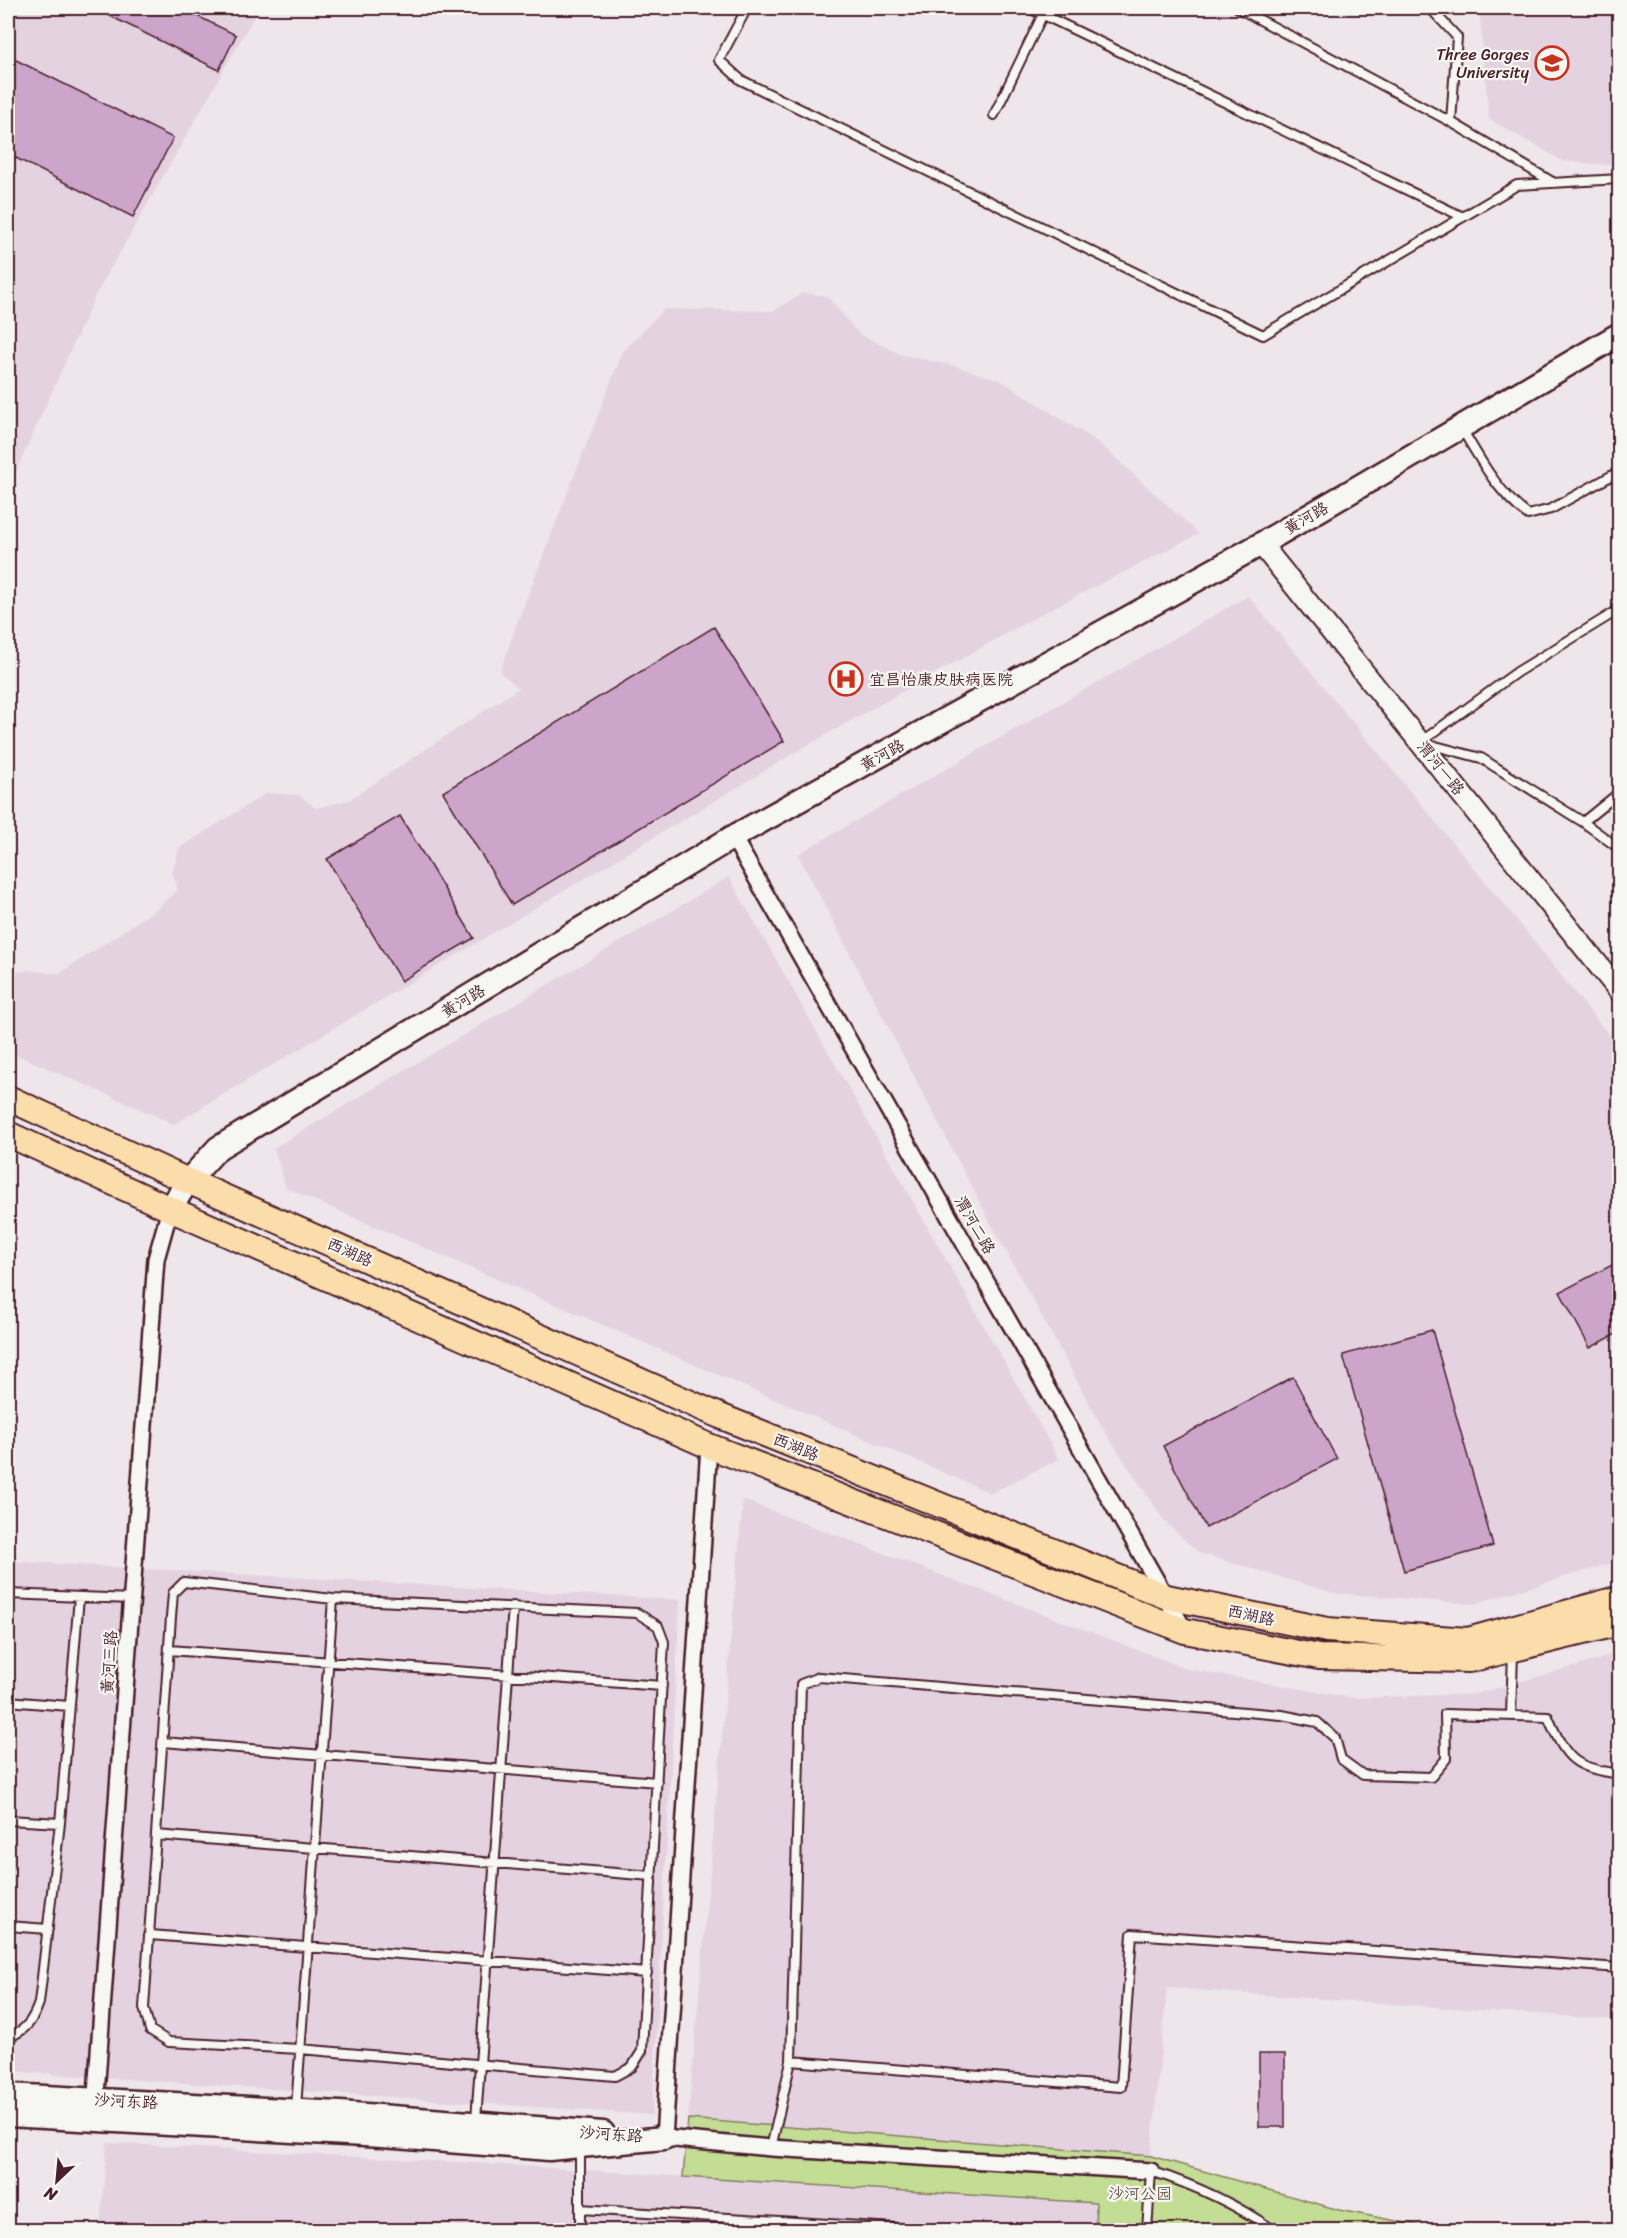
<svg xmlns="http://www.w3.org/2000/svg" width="1627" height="2238" font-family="Sriracha,'LXGW WenKai TC',sans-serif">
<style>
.built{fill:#e4d2e1}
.green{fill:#c3dd94;stroke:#867e60;stroke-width:1.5}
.building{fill:#cda5cb;stroke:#4a1f2b;stroke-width:1.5}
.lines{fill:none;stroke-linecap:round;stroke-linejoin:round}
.service-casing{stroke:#4a1f2b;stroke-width:12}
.minor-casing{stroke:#4a1f2b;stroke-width:20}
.tertiary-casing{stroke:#4a1f2b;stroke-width:24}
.secondary-casing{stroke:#4a1f2b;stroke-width:27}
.primary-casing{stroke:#4a1f2b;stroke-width:28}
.service{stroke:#f6f6f2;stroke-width:8}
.minor{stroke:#f6f6f2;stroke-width:15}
.tertiary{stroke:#f6f6f2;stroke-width:20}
.secondary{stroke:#f6f6f2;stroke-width:22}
.primary{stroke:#faddab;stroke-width:24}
.labels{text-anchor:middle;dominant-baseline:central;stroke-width:4.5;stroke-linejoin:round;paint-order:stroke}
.poi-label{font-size:16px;fill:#4a1f2b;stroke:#f6f6f2;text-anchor:end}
.street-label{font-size:16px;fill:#4a1f2b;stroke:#f6f6f2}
.park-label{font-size:16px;fill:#684e45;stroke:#f6f6f2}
</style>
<rect width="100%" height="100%" fill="#eee6ea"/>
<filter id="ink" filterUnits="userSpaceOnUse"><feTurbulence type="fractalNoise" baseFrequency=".0167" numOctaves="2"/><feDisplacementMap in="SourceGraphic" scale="12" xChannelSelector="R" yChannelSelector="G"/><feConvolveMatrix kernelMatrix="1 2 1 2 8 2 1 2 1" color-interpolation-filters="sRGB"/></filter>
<g filter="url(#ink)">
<path class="built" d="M 8,8 L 259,8 L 95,296 L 8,489 Z
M 1479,8 L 1619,8 L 1619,166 L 1563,161 L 1489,119 Z
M 803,293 L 827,296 L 859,334 L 902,355 L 951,365 L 1000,380 L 1099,443 L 1199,534 L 1043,613 L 806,746 L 174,1124 L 8,1051 L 8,974 L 28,970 L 59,974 L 155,910 L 178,890 L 172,872 L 179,848 L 267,793 L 299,795 L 316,808 L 349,800 L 519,688 L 500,672 L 517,623 L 622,353 L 664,309 L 773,311 Z
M 1248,596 L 1511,913 L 1619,1048 L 1619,1561 L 1473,1604 L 1334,1593 L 1199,1553 L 1165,1522 L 1105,1432 L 990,1222 L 798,854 Z
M 729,877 L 1059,1459 L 991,1493 L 286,1188 L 274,1148 Z
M 743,1500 L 1188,1669 L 1351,1698 L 1475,1694 L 1598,1660 L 1619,1650 L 1619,2020 L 1167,1988 L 1151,2156 L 688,2119 Z
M 8,1561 L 680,1600 L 652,2115 L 8,2071 Z
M 107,2143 L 472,2163 L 1097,2203 L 1095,2230 L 100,2230 Z"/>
<path class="green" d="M 688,2119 L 1151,2156 L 1339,2210 L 1443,2230 L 1095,2230 L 1096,2203 L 683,2177 Z"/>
<path class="building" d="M 94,8 L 181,8 L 236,35 L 219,70 Z
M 8,56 L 173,138 L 133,217 L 8,154 Z
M 714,627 L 784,741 L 512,905 L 443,792 Z
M 400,816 L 474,938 L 401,981 L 327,859 Z
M 1620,1261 L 1620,1332 L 1590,1348 L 1560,1292 Z
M 1432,1330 L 1493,1546 L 1404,1571 L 1343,1355 Z
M 1293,1377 L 1337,1459 L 1206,1528 L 1163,1446 Z
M 1259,2054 L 1285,2054 L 1285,2127 L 1259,2127 Z"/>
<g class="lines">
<defs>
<path id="service" d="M 747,8 L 719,60 L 741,80 L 1263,335 L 1517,185 L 1620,179
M 1029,8 L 1463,217
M 1238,8 L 1451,122 L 1554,183
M 1430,8 L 1457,37 L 1451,122
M 994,115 L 1046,8
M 1462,429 C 1481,461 1498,493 1528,515 L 1551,509 L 1620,471
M 1422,741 L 1517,672 L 1620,609
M 1428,744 L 1481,758 L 1583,822 L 1620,849
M 1583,822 L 1620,792
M 184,1582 L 333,1599 L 637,1613 L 658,1626 L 664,1642 L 642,2051 L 632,2067 L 615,2076 L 300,2049 L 169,2042 L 150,2030 L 144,2008 L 171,1617 L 173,1593 Z
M 8,1594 L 131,1599
M 169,1650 L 662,1686
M 8,1701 L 69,1706
M 1511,1716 L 1513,1652
M 163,1742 L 657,1782
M 8,1820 L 60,1823
M 156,1835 L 652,1876
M 8,1926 L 48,1929
M 150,1935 L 647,1973
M 8,2037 C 26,2031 33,2020 39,2003 L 60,1823 L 79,1597
M 791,2061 L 801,1684 L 819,1677 L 1282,1715 L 1317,1722 L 1335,1738 L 1341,1759 L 1363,1775 L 1431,1777 L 1446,1759 L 1445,1714 L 1548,1717 C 1567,1760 1572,1767 1620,1774
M 296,2108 L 333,1599
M 476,2120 L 513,1606
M 771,2148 L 791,2061 L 1121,2087 L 1132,1934 L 1620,1968
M 580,2209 L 928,2230
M 580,2230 L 580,2147
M 1147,2230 L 1151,2171 C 1194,2185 1236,2204 1273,2230"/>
<path id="minor" d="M 733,837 L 1185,1631
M 709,1446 L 664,2138 L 771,2148 L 1151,2171
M 95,2108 L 156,1259 L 170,1209"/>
<path id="tertiary" d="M 1261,544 L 1620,992"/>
<path id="secondary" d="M 170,1209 L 188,1181 L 218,1148 L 733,837 L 1261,544 L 1620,334
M 8,2095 L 340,2113 L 603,2133
M 8,2115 L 382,2136 L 549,2149 L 664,2138"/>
<path id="primary" d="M 8,1098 L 188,1181 L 720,1416 L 1167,1597 L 1327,1630 L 1468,1640 L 1620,1598
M 8,1134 L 170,1209 L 709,1446 L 1185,1631 L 1319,1657 L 1469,1660 L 1620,1623"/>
</defs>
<use href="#service" class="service-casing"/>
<use href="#minor" class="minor-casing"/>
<use href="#tertiary" class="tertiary-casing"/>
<use href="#secondary" class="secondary-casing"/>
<use href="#primary" class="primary-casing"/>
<use href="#service" class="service"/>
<use href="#minor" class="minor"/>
<use href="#tertiary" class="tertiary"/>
<use href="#secondary" class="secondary"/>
<use href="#primary" class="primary"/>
</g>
</g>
<defs>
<symbol id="university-ring" viewBox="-11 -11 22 22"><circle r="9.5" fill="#f6f6f2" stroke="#c8321e" stroke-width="1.5"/><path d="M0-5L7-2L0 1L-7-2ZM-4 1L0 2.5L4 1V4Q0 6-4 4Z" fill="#c8321e"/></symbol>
<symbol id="hospital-ring" viewBox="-11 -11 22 22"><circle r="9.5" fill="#f6f6f2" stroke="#c8321e" stroke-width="1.5"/><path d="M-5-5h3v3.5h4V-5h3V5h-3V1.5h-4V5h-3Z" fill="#c8321e"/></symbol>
</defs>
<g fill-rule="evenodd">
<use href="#university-ring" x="1533" y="44" width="38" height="38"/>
<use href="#hospital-ring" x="827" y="660" width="38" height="38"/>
</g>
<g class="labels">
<g class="poi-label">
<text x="1529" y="54">Three Gorges<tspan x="1529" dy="18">University</tspan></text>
<text x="869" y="679" text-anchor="start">宜昌怡康皮肤病医院</text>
</g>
<g class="street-label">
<text transform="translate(1306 518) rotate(-30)">黄河路</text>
<text transform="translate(882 755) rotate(-29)">黄河路</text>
<text transform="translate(1441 768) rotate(51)">渭河一路</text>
<text transform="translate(463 1001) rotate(-31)">黄河路</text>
<text transform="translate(975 1225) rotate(60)">渭河二路</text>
<text transform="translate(350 1252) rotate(24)">西湖路</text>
<text transform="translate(796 1447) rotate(22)">西湖路</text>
<text transform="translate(1251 1615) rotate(12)">西湖路</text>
<text transform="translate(109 1662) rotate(-86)">黄河三路</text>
<text transform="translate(126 2101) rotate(3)">沙河东路</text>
<text transform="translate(611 2134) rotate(4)">沙河东路</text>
</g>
<g class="park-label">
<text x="1140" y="2193">沙河公园</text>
</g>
</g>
<rect width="1627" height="2238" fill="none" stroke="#f6f6f2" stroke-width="30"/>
<rect x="15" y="15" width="1597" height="2208" fill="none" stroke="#4a1f2b" stroke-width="2" filter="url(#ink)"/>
<g transform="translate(57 2181) rotate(206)" stroke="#f6f6f2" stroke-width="4.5" paint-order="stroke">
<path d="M0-4.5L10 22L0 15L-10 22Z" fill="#4a1f2b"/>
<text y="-9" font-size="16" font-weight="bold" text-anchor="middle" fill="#4a1f2b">N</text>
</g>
</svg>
